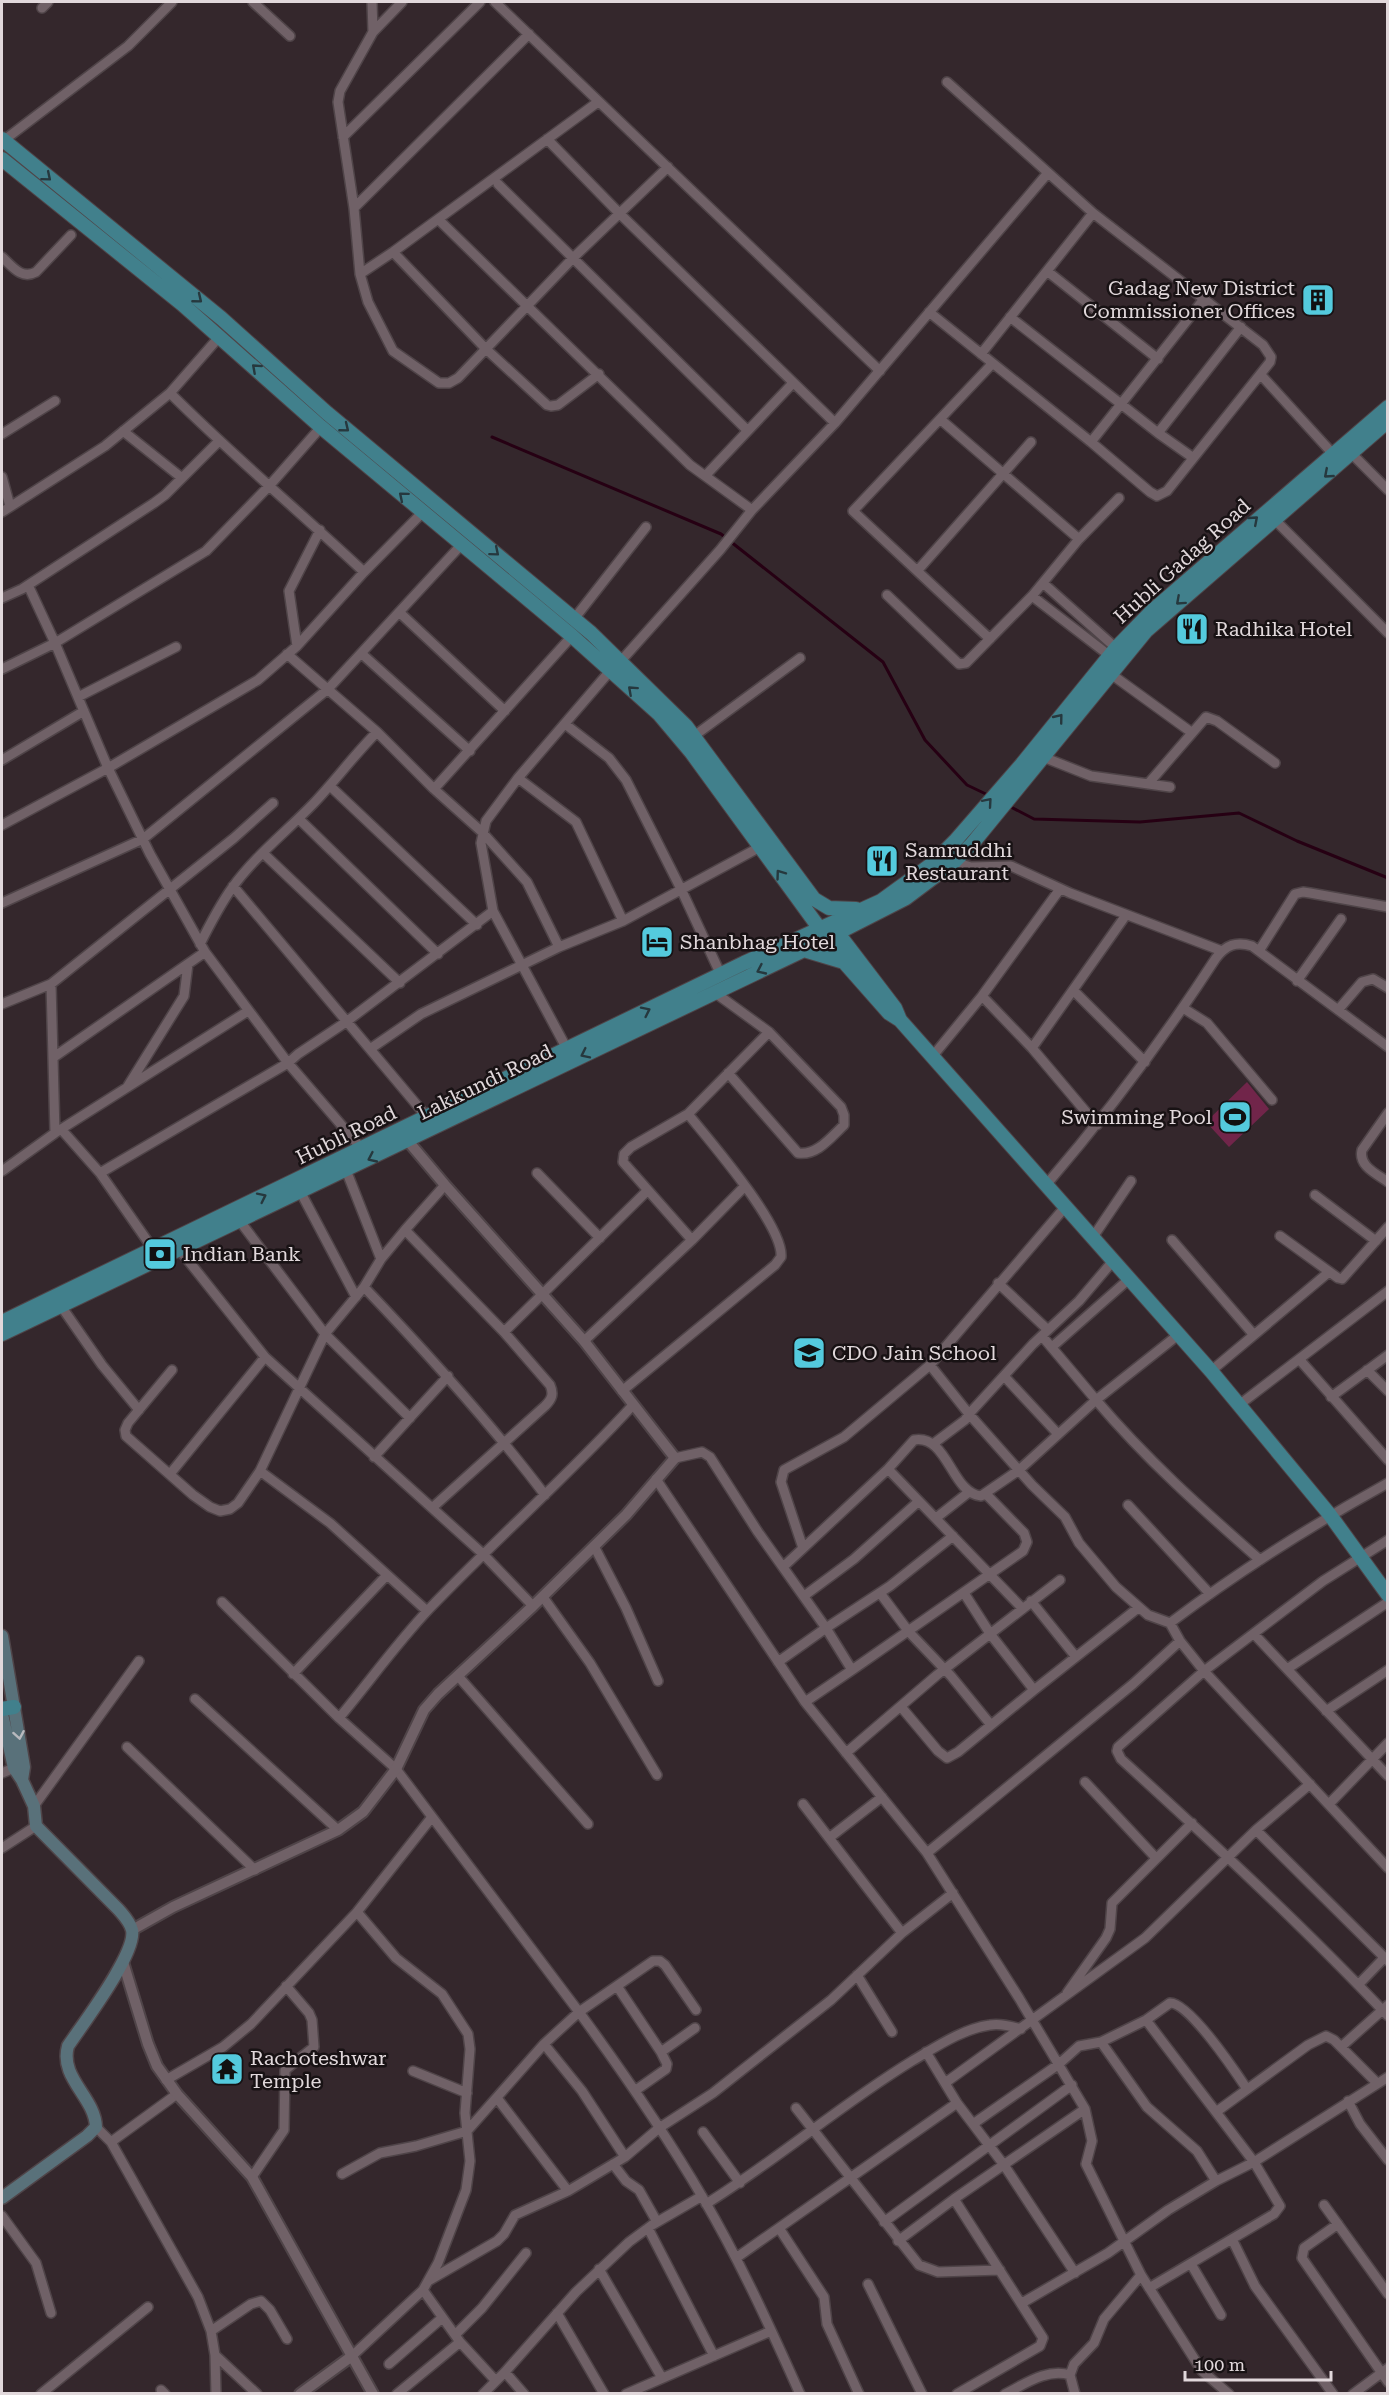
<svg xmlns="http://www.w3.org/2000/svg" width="1389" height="2395" font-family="'Roboto Serif',serif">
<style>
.green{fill:#71254a}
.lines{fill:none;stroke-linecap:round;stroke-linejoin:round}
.stream{stroke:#260013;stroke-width:3}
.minor-casing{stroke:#4f4448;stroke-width:12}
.tertiary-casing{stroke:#4f4448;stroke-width:14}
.secondary-casing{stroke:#4f4448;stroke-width:15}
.primary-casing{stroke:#4f4448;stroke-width:16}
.minor{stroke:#706167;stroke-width:9}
.tertiary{stroke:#706167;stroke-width:10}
.secondary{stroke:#59717a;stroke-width:12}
.primary{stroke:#41808c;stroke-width:14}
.oneway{stroke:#26383e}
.oneway2{stroke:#b8b9be}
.labels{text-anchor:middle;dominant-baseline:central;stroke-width:5;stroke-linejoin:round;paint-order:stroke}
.poi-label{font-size:20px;fill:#e1d8db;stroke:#181214;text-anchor:start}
.street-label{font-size:20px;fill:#e1d8db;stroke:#181214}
</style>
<rect width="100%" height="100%" fill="#34272c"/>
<path class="green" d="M 1247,1082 L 1269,1109 L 1229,1147 L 1206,1122 Z"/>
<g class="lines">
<path class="stream" d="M 492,437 L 721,534 L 883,662 L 925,740 L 967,785 L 988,795
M 1007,805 L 1034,819 L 1140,822 L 1239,813 L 1297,841 L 1388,878"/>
<defs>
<path id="minor" d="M 253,2 L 290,36
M 372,2 L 373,32
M 402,2 L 373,32 L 340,91 L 338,102 L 354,208 L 360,274 L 368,302 L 393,351 L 439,383 L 449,383 L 458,378 L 574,257 L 668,167
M 495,2 L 880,371
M 42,8 L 48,2
M 343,137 L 480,2
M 547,139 L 620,214 L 835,423
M 3,141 L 128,46 L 172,2
M 498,184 L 747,430
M 354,208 L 529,34
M 438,219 L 690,465 L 752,510
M 393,252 L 486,349 L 547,405 L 551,406 L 558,405 L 599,374
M 2,257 C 12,266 21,280 36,272 L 71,235
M 1047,271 L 1158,359
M 360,274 L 393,252 L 598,102
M 929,312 L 1091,442 L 1150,492 L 1157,496 L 1167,491 L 1270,362 L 1271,357 L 1263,345 L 1093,213 L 947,82
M 1010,317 L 1158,433 L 1192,457
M 981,354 L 1093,213
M 1261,375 L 1333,454
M 170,393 C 232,455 300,512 364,572
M 940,419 L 1079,539
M 123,431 L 182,478
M 1158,433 L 1241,327
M 2,434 L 55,401
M 1091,442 L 1204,299
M 1351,453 L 1388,490
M 706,475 L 793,383
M 2,477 L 10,506
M 2,512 L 105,446 L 170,393 L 220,336
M 1274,519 L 1388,633
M 918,570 L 1031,442
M 1043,583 L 1116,648
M 28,585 L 55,643 L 108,768 L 150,854 L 205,952 L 288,1063 L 362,1149
M 887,595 L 959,664 L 966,663 L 1032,596 L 1079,539 L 1119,498
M 1032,596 L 1110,656
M 2,598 L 22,589 L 154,503 L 165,495 L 218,442
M 399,612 L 505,711
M 574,619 L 646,527
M 990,639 L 853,511 L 992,364
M 297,646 L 289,591 L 320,530
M 287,654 L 377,732 L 434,789 L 482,832 L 527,882 L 559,947
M 362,654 L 470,751
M 620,662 L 720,550 L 752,510 L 835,423 L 1047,174
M 2,669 L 55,643 L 206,551 L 270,485 L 321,427
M 1111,674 L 1191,732
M 78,697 L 176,647
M 565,724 L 609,758 L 626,780 L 681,889 L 721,975
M 694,736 L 800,658
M 1043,757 L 1091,776 L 1170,787
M 2,760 L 84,711
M 518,778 L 576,822 L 623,921
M 1148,784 L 1206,717 L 1217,721 L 1275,763
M 330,786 L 477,925
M 434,789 L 572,636
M 299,819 L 438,954
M 2,825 L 108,768 L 258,680 L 297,646 L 364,572 L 423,512
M 263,853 L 400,983
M 954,862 L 971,867 L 1011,866 L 1070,893 L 1222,951
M 233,886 L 427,1117
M 2,903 L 143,839 L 328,689 L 462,544
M 493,911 L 567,1049
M 200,944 C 210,924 220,905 232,888 C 255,856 286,832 313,804 C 335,781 354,755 377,732
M 1259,951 L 1295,894 L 1303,892 L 1310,893 L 1388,907
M 1297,981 L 1341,919
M 51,984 L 55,1133
M 1073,990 L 1145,1062
M 714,992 L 769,1032 L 841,1107 L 844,1115 L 844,1125 C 831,1137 817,1156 798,1153 L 728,1073
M 982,996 L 1032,1048 L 1097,1125
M 2,1004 L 51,984 L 234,838 L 273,803
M 1183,1008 L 1207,1023 L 1272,1100
M 1338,1010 L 1362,982 L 1373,979 L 1388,988
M 1032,1048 L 1126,915
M 370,1049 L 421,1014 L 559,947 L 623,921 L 760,847
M 54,1057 L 205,952
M 932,1057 L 982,996 L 1060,889
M 128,1086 L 184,996 L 188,964
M 1388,1113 L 1362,1150 C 1358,1166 1377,1174 1388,1182
M 688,1114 L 631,1147 L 624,1154 L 623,1162 L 692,1240
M 61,1129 L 100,1173 L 153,1249
M 346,1170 L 381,1259
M 2,1171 L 55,1133 L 248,1011
M 100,1173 L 288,1063 L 298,1054 L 346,1022 L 493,911 L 481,843 L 486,821 L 518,778 L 610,671
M 537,1173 L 600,1238
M 1046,1185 C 1108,1113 1164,1038 1216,958 C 1226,945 1236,941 1252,946 L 1388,1047
M 300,1191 L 356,1297
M 1315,1195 L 1376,1241
M 239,1220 L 325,1334 L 410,1418
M 405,1230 L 504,1332 L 550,1385 C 554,1394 552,1399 545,1406 L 432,1508
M 1280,1236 L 1338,1278 L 1342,1279 L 1388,1227
M 1093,1237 L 1131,1181
M 1172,1240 L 1254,1335
M 179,1249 L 265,1357 L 483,1554 L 533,1606
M 1113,1261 L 1079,1301 L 1033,1344 L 969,1414 L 1032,1485 L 1065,1517 L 1079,1543 L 1116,1587 L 1148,1615 L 1170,1623 C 1239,1571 1312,1525 1388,1483
M 998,1283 L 1048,1330
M 364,1287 C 428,1354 489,1421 545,1495
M 61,1306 L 102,1365 L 139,1410
M 504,1332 L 647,1191
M 1042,1336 L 1096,1400 L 1178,1335
M 584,1341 L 692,1240 L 745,1186
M 1052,1347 L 1129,1279
M 1299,1359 L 1388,1460
M 930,1365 L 969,1414 L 965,1420 L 933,1444
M 172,1370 L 128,1423 L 125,1430 L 126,1436 L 193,1495 L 210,1507 L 220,1511 L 230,1509 L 238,1503 L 260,1471 L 325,1334 L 364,1287 L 381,1259 L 405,1230 L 445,1185
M 1367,1370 L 1388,1391
M 1211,1371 L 1329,1272
M 1004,1376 L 1058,1434
M 622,1391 L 775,1265 L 781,1257 C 784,1226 709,1140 688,1114 L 769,1032
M 1331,1397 L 1388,1355
M 1239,1405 L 1388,1291
M 374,1457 L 448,1376
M 675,1458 L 702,1452 L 710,1457 L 758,1532 L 826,1628 L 890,1586 L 953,1536
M 888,1469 L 1022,1608
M 260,1471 L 330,1523 L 427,1611
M 170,1474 L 265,1357
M 656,1479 L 805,1702 L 927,1853 L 1019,1998 L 1085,2109 L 1092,2141 L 1086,2164 L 1141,2275 L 1202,2371 L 1229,2394
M 1128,1505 L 1210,1594
M 936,1518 L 969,1492
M 1388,1540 L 1323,1581 L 1204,1671 L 1118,1747 L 1117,1751 L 1121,1759 C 1212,1842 1303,1926 1388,2016
M 594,1546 L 626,1608 L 658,1681
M 803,1548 L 781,1482 L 784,1470 L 844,1437 L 930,1365 L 1066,1206
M 783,1567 L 888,1469 L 914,1440 C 948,1434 951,1493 981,1496 L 1019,1470 L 1096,1400 C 1146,1459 1202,1509 1260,1560
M 880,1593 L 909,1632 L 951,1676 L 991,1725
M 804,1596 L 854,1559 L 919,1501
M 543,1597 L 590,1663 L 657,1775
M 1031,1601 L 1076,1657
M 222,1602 L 339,1718 L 396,1769 L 579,2012 L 653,1961 L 660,1961 L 665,1965 L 696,2010
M 1170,1623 L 1180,1641 L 1204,1671 L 1388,1868
M 1254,1634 L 1388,1776
M 778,1662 L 826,1628 L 852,1670 L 1023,1551 L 1027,1542 L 1024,1533 L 986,1494
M 1287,1669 L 1388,1602
M 293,1674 L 387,1575
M 458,1676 L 588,1824
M 1034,1690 L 1138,1608
M 195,1699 L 338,1830
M 805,1702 L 852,1670
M 902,1708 L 938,1751 L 947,1758 L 958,1752 L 1034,1690 L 991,1635 L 964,1593
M 1326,1711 L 1388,1670
M 339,1718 C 369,1682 397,1643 429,1609 C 496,1539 568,1476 633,1405
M 127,1747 L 255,1870
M 846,1753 L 937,1675 L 1060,1580
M 2,1773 L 14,1768
M 1085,1782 L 1156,1858
M 803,1804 L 902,1933
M 1329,1804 L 1388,1743
M 34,1806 L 139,1661
M 1256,1830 L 1388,1961
M 829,1838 L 882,1797
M 2,1848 L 36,1826
M 927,1853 L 1133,1684 L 1180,1641
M 857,1975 L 892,2032
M 1359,1984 L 1384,1958
M 617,1986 L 661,2052
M 1067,1993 L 1106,1938 L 1110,1929 L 1112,1903 L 1192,1823
M 1146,2020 L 1254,2162 L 1280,2206 L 1274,2214 L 1149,2288
M 1101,2042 L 1147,2107 L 1197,2151 L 1216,2181
M 544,2044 L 582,2091 L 625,2157
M 1341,2047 L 1388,2005
M 926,2052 L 957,2103 L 1004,2165 L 1075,2273
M 413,2071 L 467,2093
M 166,2080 L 223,2047 L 251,2024 L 357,1912 L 432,1817
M 945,2083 L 1145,1938 L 1256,1830 L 1310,1784
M 636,2090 L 666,2069 L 667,2064 L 661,2052 L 695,2028
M 497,2098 L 568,2191
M 1348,2101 L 1360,2124 L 1388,2160
M 796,2108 L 919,2265 L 938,2272 L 1000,2270
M 1216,2112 L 1308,2045 L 1326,2036 L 1334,2040 L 1377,2083
M 973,2124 L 1059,2064 L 1079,2046 L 1101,2042 L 1146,2020 L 1170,2003 C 1189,2002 1235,2071 1247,2089
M 96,2127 L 111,2142 L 198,2297 L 211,2331 L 215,2355 L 216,2394
M 703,2132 L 740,2183
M 111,2142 L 177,2094
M 613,2164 L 626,2181 L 639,2190 L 657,2222
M 342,2174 L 380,2153 L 416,2146 L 467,2131 L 544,2044 L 579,2012 C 623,2072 665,2133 703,2198 C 740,2261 770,2327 800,2394
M 252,2177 L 284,2130 L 285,2070 L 314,2047 L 312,2020 L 309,2013 L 286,1986
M 954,2199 L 1043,2338 L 1040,2346 L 957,2394
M 706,2204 C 777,2160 840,2105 912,2061 C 936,2047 962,2029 990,2025 C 1000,2023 1011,2026 1021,2029
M 1324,2205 L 1388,2294
M 2,2216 L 36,2263 L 51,2313
M 884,2222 L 1072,2085
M 1338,2224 L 1304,2248 L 1302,2258 L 1388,2382
M 648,2228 L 714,2356
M 779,2228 L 824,2297 L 827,2324 L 859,2394
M 1232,2239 L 1255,2286 L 1333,2394
M 898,2241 L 954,2199 L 1085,2109
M 736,2258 L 957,2103
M 1191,2264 L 1221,2315
M 599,2269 L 662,2378
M 428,2281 L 497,2241 L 504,2234 L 515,2215 L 568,2191 L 625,2157 L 659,2128 L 713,2093 L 831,2000 L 902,1933 L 953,1893
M 868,2284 L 922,2394
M 423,2290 L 460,2342 L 495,2380
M 1022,2303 L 1108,2253 L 1168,2210 L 1216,2181 L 1254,2162 L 1388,2077
M 557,2313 L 604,2394
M 211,2331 L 251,2304 L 261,2301 L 270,2310 L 287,2339
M 456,2334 L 482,2308 L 526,2253
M 215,2355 L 257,2394
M 352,2356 L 423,2290 L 438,2263 L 466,2190 L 470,2161 L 465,2113 L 470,2049 L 468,2034 L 442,1994 L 396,1958 L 357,1912
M 389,2364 L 442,2318
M 505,2372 L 524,2394
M 161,2390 L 165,2394
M 41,2394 L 148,2307
M 397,2394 L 460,2342
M 483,2394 L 505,2372 L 576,2292 L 629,2242 L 652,2225 L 702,2196
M 626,2394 L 771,2331
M 1005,2394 C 1025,2384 1047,2368 1070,2375
M 1075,2394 L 1070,2375 L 1074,2364 L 1094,2343 L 1104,2319 L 1141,2275
M 1353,2394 L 1388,2368"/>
<path id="tertiary" d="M 132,1930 L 173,1907 L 338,1830 L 363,1812 L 396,1769 L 424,1710 L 438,1694 L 533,1606 L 626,1515 L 675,1458 L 584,1341 L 445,1185 L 408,1141
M 123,1962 L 148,2044 L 157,2066 L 177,2094 L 252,2177 L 373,2394
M 300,2394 L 352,2356"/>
<path id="secondary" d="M 2,1636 L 24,1767 L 22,1780
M 2,1714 L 14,1768 L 22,1780 L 34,1806 L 36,1826 L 119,1910 C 124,1916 130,1922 132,1930 C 137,1953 82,2025 68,2046 C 59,2078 95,2097 96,2127 L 87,2136 L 2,2198"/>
<path id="primary" d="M 2,139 L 221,318 L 327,413 L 591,633 L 686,726 L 814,899 L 829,908 L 856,909
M 2,159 L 182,304 L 321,427 L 572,636 L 659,714 L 691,752 L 844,962 L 889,1013 L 900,1020
M 834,928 L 895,1008 L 900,1020 L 1211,1371 L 1330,1515 L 1388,1595
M 804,950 L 844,962
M 2,1322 L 744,963 L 881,901 L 932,864 L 955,841 L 1022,764 L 1116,648 L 1153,610 L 1388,407
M 2,1334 L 804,950 L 906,898 L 954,862 L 972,844 L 1146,631 L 1388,421
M 2,1709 L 14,1707"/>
</defs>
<use href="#minor" class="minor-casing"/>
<use href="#tertiary" class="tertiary-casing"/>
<use href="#secondary" class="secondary-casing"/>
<use href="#primary" class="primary-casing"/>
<use href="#minor" class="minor"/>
<use href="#tertiary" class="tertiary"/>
<use href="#secondary" class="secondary"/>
<use href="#primary" class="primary"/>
</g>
<defs><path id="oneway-chevron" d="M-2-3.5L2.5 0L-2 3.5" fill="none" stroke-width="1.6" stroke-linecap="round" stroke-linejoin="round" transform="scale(1.5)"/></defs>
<g class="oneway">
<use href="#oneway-chevron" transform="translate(47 177) rotate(40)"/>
<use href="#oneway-chevron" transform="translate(198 299) rotate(39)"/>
<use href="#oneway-chevron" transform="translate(256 368) rotate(-138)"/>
<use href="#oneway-chevron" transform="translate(345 428) rotate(39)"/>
<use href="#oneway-chevron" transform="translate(1328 474) rotate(139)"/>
<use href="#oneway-chevron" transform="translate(403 496) rotate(-140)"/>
<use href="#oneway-chevron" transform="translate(1254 520) rotate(-41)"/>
<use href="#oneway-chevron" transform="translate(495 552) rotate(40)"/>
<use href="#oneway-chevron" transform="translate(1180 601) rotate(138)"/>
<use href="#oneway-chevron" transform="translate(632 690) rotate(-138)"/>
<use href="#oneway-chevron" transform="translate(1059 718) rotate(-51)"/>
<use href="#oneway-chevron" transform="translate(988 802) rotate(-49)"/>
<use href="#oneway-chevron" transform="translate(780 874) rotate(-126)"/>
<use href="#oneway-chevron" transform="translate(761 970) rotate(155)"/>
<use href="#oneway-chevron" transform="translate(646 1011) rotate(-26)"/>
<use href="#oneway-chevron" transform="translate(585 1054) rotate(154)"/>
<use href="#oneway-chevron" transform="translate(372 1158) rotate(155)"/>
<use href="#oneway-chevron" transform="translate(262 1197) rotate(-26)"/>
</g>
<use class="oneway2" href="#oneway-chevron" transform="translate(19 1735) rotate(80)"/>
<defs>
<symbol id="building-square" viewBox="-11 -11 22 22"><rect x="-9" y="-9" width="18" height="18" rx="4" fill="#54cadd" stroke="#181214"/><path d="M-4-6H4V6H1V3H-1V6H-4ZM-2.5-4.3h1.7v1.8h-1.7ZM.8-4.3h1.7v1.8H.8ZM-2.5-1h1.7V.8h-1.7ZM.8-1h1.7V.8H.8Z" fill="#111"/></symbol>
<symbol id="restaurant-square" viewBox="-11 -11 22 22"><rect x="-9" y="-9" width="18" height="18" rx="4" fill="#54cadd" stroke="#181214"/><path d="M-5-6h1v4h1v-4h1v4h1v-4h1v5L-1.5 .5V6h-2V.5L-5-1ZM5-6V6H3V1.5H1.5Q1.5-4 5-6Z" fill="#111"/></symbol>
<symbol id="hotel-square" viewBox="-11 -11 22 22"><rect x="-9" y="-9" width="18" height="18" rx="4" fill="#54cadd" stroke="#181214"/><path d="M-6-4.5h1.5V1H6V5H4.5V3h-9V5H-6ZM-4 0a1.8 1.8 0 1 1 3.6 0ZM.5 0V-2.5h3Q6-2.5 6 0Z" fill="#111"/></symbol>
<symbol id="stadium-square" viewBox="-11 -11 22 22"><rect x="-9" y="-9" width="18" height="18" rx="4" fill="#54cadd" stroke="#181214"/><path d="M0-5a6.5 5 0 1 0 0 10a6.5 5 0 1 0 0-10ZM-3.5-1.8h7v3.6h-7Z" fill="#111"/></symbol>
<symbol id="bank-square" viewBox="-11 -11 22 22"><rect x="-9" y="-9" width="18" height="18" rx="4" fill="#54cadd" stroke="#181214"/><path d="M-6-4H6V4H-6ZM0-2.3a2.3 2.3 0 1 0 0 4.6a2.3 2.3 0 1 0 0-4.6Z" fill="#111"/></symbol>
<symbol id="school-square" viewBox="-11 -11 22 22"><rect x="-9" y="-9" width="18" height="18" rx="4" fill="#54cadd" stroke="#181214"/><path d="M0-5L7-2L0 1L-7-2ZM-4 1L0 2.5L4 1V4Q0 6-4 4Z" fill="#111"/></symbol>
<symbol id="temple-square" viewBox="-11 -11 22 22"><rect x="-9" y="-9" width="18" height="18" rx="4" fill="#54cadd" stroke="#181214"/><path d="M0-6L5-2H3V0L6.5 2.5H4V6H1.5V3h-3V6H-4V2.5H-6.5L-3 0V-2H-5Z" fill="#111"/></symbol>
</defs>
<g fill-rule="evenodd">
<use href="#building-square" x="1299" y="281" width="38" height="38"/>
<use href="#restaurant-square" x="1173" y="610" width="38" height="38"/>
<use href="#restaurant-square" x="863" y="842" width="38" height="38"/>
<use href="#hotel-square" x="638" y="923" width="38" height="38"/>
<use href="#stadium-square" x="1216" y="1098" width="38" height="38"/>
<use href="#bank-square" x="141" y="1235" width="38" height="38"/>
<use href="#school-square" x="790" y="1334" width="38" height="38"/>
<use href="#temple-square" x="208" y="2050" width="38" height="38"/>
</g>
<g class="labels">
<g class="poi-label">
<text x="1295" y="288" text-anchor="end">Gadag New District<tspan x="1295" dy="23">Commissioner Offices</tspan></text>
<text x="1215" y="629">Radhika Hotel</text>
<text x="905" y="850">Samruddhi<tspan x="905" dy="23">Restaurant</tspan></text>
<text x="680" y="942">Shanbhag Hotel</text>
<text x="1212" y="1117" text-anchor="end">Swimming Pool</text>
<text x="183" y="1254">Indian Bank</text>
<text x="832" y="1353">CDO Jain School</text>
<text x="250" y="2058">Rachoteshwar<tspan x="250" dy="23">Temple</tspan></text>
</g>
<g class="street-label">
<text transform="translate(1182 561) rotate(-42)">Hubli Gadag Road</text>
<text transform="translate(485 1082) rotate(-26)">Lakkundi Road</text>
<text transform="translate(346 1135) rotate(-26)">Hubli Road</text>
</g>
</g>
<rect width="1389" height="2395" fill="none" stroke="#e1d8db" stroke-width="6"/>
<path d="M1185 2371v9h146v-9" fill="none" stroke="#e1d8db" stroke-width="3"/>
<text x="1194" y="2371" font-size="18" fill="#e1d8db" stroke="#181214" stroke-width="4.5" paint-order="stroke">100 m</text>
</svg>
